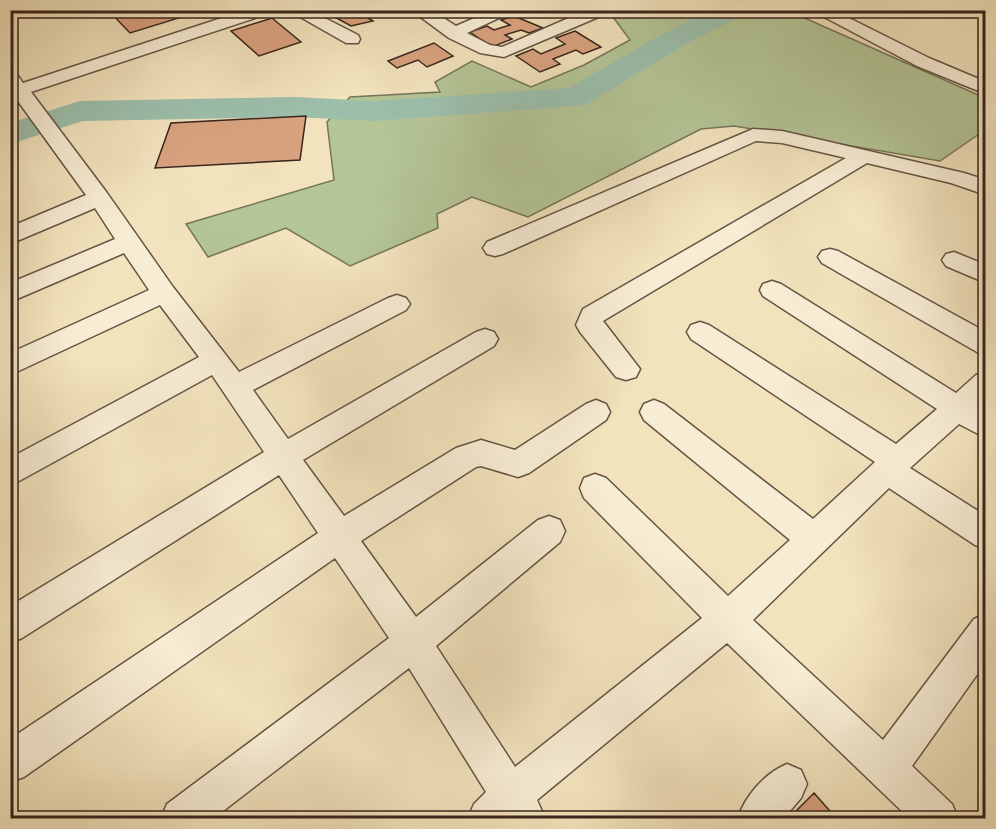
<svg xmlns="http://www.w3.org/2000/svg" width="996" height="829" font-family="Alegreya,serif">
<style>
.green{fill:#b4c596;stroke:#76755a;stroke-width:1.5}
.lines{fill:none;stroke-linecap:round;stroke-linejoin:round}
.river{fill:#9cbfac;fill-rule:evenodd}
.building{fill:#d9a27f;stroke:#38251d;stroke-width:1.5}
.minor-casing{stroke:#665445;stroke-width:3}
.minor{fill:#f7edd4;fill-rule:evenodd}
</style>
<rect width="100%" height="100%" fill="#f2e3bd"/>
<filter id="stains"><feTurbulence type="fractalNoise" baseFrequency=".00333" numOctaves="4"/><feColorMatrix values="0 0 0 0 .2 0 0 0 0 .09 0 0 0 0 .02 0 0 0 .5 -.17"/></filter>
<radialGradient id="worn" r=".72"><stop offset=".6" stop-color="#630" stop-opacity="0"/><stop offset="1" stop-color="#630" stop-opacity=".3"/></radialGradient>
<path class="green" d="M 628,11 L 789,11 L 985,98 L 985,133 L 982,132 L 940,161 L 734,126 L 701,129 L 528,217 L 472,197 L 437,214 L 438,228 L 350,266 L 286,228 L 208,257 L 186,224 L 334,180 L 327,122 L 350,97 L 440,92 L 435,82 L 472,61 L 531,87 L 584,65 L 630,40 L 613,17 Z"/>
<g class="lines">
<path class="river" d="M 710,10 L 745,10 L 742,16 L 686,44 L 587,104 L 576,106 L 374,121 L 294,117 L 83,121 L 10,144 L 10,123 L 80,101 L 294,97 L 374,101 L 569,88 L 666,32 Z"/>
</g>
<path class="building" d="M 108,10 L 192,10 L 195,13 L 130,33 Z
M 322,10 L 355,10 L 373,21 L 351,26 Z
M 890,10 L 921,10 L 903,17 Z
M 514,16 L 543,28 L 529,33 L 521,30 L 505,35 L 512,39 L 492,47 L 470,32 L 487,26 L 494,30 L 510,25 L 501,20 Z
M 272,18 L 301,42 L 259,56 L 231,31 Z
M 575,31 L 601,47 L 583,54 L 576,50 L 553,59 L 560,64 L 540,72 L 516,56 L 533,49 L 541,54 L 565,44 L 556,38 Z
M 434,43 L 453,56 L 427,67 L 418,60 L 397,68 L 388,61 Z
M 306,116 L 300,160 L 155,168 L 171,123 Z
M 814,793 L 836,818 L 789,818 Z"/>
<g class="lines">
<defs>
<path id="minor" d="M 246,10 L 272,10 L 270,13 L 31,92 L 107,193 L 173,287 L 239,372 L 388,298 L 397,295 L 406,298 L 410,304 L 406,310 L 253,390 L 288,439 L 476,332 L 485,329 L 494,332 L 498,339 L 494,346 L 303,460 L 344,516 L 456,448 L 481,440 L 515,450 L 586,404 L 596,400 L 606,404 L 610,412 L 606,420 L 529,473 L 518,477 L 481,466 L 476,467 L 361,541 L 416,617 L 538,520 L 549,516 L 560,520 L 565,531 L 560,542 L 436,646 L 515,767 L 702,618 L 584,498 L 580,488 L 584,478 L 595,474 L 606,478 L 728,596 L 790,540 L 644,420 L 640,412 L 644,404 L 654,400 L 664,404 L 813,519 L 875,462 L 691,339 L 687,332 L 691,325 L 700,322 L 709,325 L 896,444 L 937,409 L 763,296 L 760,290 L 763,284 L 772,281 L 781,284 L 956,393 L 976,375 L 986,372 L 986,400 L 978,406 L 986,411 L 986,438 L 959,424 L 910,468 L 986,516 L 986,549 L 975,545 L 889,488 L 753,620 L 883,740 L 974,619 L 986,614 L 986,662 L 912,766 L 952,804 L 958,818 L 909,818 L 727,643 L 537,800 L 545,818 L 468,818 L 474,804 L 486,792 L 409,668 L 214,818 L 161,818 L 167,804 L 389,638 L 335,558 L 24,777 L 10,782 L 10,739 L 318,533 L 279,475 L 22,638 L 10,643 L 10,606 L 264,452 L 212,375 L 10,486 L 10,458 L 199,357 L 160,305 L 10,375 L 10,353 L 149,290 L 124,253 L 10,302 L 10,283 L 115,239 L 95,208 L 10,244 L 10,227 L 86,195 L 15,97 L 10,98 L 10,72 L 16,73 L 23,83 Z
M 288,10 L 309,10 L 358,35 L 360,39 L 358,43 L 346,43 Z
M 411,10 L 431,10 L 456,26 L 493,10 L 516,10 L 467,33 L 490,45 L 502,47 L 587,10 L 610,10 L 608,13 L 504,57 L 480,53 L 449,38 Z
M 811,10 L 833,10 L 929,58 L 986,82 L 986,94 L 917,66 Z
M 753,129 L 782,131 L 964,173 L 986,180 L 986,195 L 951,183 L 867,163 L 603,321 L 640,369 L 636,377 L 626,380 L 616,377 L 580,332 L 576,325 L 583,309 L 846,158 L 782,143 L 756,141 L 503,254 L 495,256 L 487,254 L 483,248 L 487,242 Z
M 830,249 L 838,251 L 986,332 L 986,355 L 977,352 L 822,263 L 818,257 L 822,251 Z
M 954,252 L 986,265 L 986,283 L 946,266 L 942,260 L 946,254 Z
M 787,764 L 801,770 L 807,784 L 801,798 L 784,818 L 738,818 C 745,796 765,773 787,764 Z"/>
</defs>
<use href="#minor" class="minor-casing"/>
<use href="#minor" class="minor"/>
</g>
<rect width="996" height="829" fill="none" stroke="#f2e3bd" stroke-width="36"/>
<rect x="12" y="12" width="972" height="805" fill="none" stroke="#38251d" stroke-width="3"/>
<rect x="18" y="18" width="960" height="793" fill="none" stroke="#38251d" stroke-width="1.5"/>
<rect width="100%" height="100%" filter="url(#stains)"/>
<rect width="100%" height="100%" fill="url(#worn)"/>
</svg>
